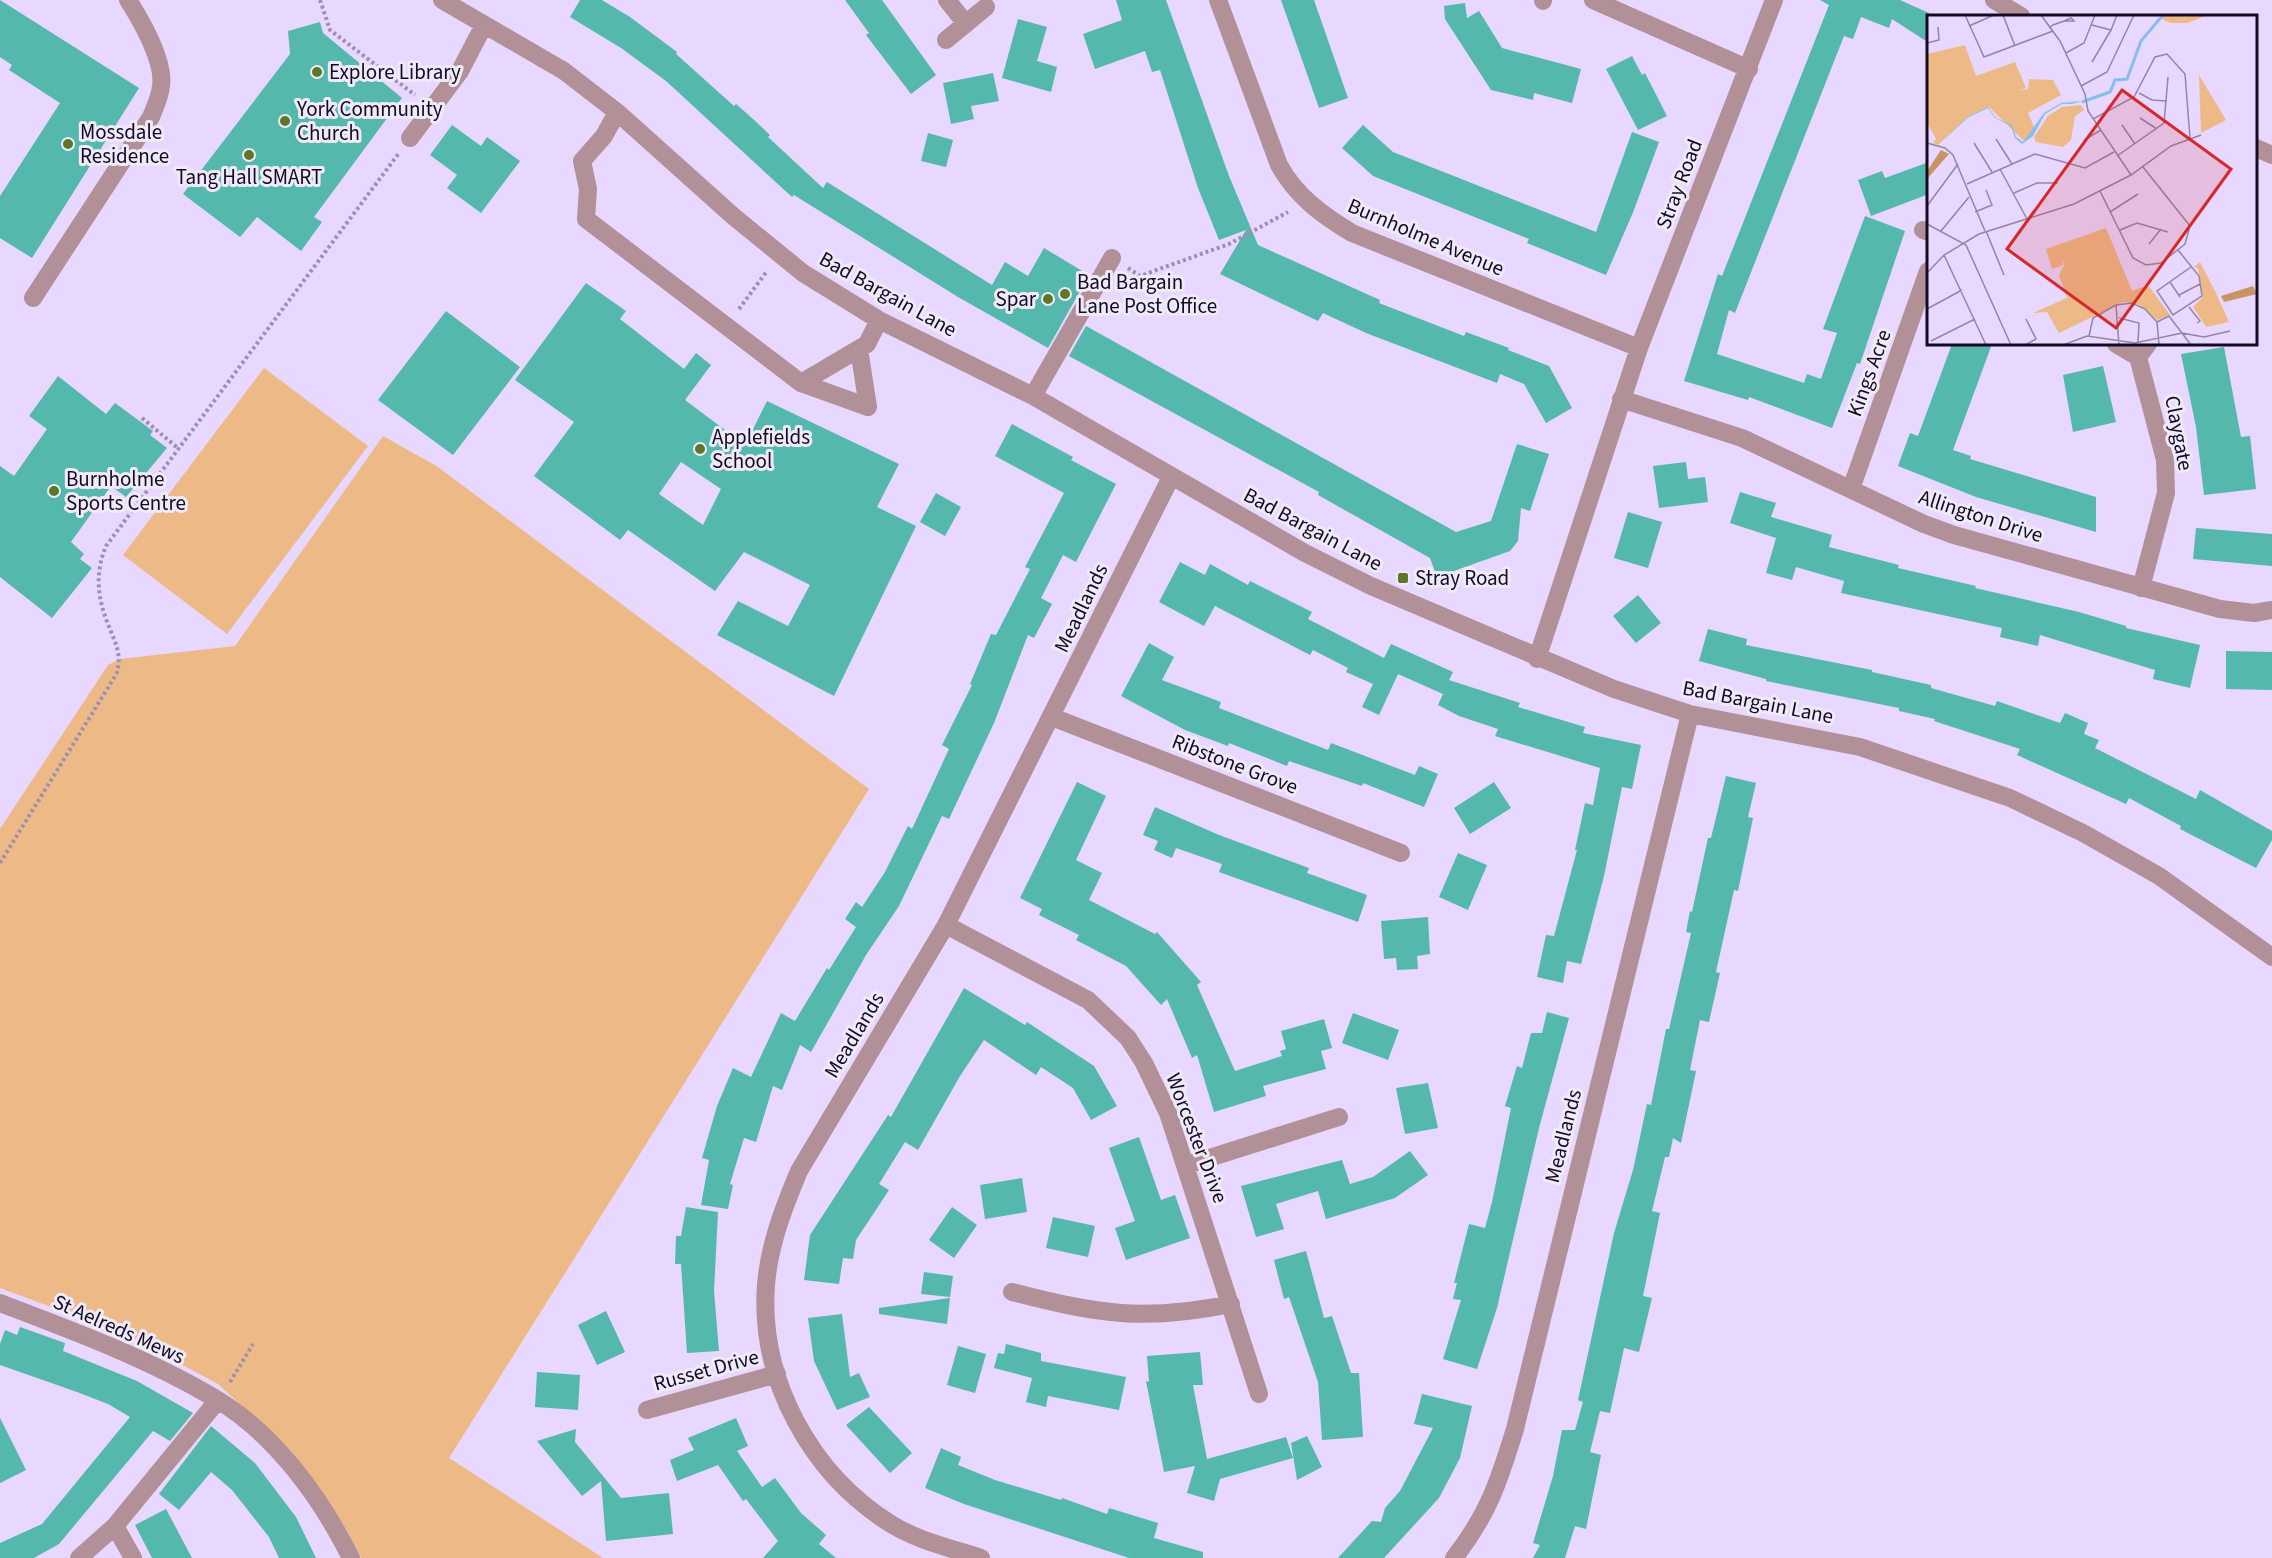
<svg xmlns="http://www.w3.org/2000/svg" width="2272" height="1558" font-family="'Source Sans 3',sans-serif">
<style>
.green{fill:#edb987}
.building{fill:#55b8ac;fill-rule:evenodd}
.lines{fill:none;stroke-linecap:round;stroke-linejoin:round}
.path{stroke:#9e8fb1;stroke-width:4;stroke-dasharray:3 3;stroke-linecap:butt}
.minor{stroke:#b29097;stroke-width:18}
.poi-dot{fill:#5e7628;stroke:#efeaf7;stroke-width:2}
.labels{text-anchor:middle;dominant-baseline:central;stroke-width:6;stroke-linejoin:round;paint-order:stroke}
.poi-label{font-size:21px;fill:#150a21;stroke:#efeaf7;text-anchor:start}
.street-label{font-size:21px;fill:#150a21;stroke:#efeaf7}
.inset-river{fill:none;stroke:#86beed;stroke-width:3}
.inset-road{fill:none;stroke:#9485a6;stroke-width:1.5}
.view{fill:#d62828;fill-opacity:0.15;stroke:#d62828;stroke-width:3}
.inset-edge{fill:none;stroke:#150a21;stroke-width:3}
</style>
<rect width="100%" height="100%" fill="#e8d7ff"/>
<path class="green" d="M 264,368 L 368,446 L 227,634 L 123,555 Z
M 383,436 L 438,467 L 869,789 L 449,1458 L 603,1558 L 361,1558 L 346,1529 L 291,1451 L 218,1384 L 129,1336 L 0,1288 L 0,829 L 108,665 L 120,659 L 235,646 Z"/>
<path class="building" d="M 0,0 L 139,88 L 32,258 L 0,238 L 0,196 L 60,103 L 9,70 L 12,65 L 0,57 Z
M 580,0 L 602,0 L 630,17 L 677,52 L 676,54 L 734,106 L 736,104 L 753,119 L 770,135 L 768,137 L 823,188 L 827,182 L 992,285 L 1005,262 L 1028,276 L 1044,248 L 1089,275 L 1048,348 L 958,297 L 794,195 L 792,197 L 666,81 L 621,48 L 570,17 Z
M 845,0 L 882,0 L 936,75 L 911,94 L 866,35 L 869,33 Z
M 1116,0 L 1166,0 L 1229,176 L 1258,245 L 1380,300 L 1379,303 L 1464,336 L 1466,332 L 1509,348 L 1508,350 L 1549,366 L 1572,408 L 1546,423 L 1524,384 L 1500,374 L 1497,383 L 1366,333 L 1323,313 L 1318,321 L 1220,274 L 1246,230 L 1219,240 L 1198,188 L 1160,70 L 1152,72 L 1145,51 L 1095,69 L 1083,34 L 1122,20 Z
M 1281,0 L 1314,0 L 1348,98 L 1319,108 Z
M 1820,0 L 1900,0 L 1929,13 L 1929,43 L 1892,19 L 1889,28 L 1861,17 L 1853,39 L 1844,36 L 1735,313 L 1729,310 L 1717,354 L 1804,383 L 1807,374 L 1821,379 L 1837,333 L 1823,329 L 1865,216 L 1905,231 L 1860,364 L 1857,363 L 1832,428 L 1749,397 L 1748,400 L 1684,381 L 1718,274 L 1722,276 L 1829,5 Z
M 1465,3 L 1467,18 L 1479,11 L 1502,48 L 1581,69 L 1572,103 L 1534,93 L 1533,100 L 1491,90 L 1445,19 L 1444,6 Z
M 1018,19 L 1047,27 L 1037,61 L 1057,67 L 1051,92 L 1002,78 Z
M 320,22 L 323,33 L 402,98 L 314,217 L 322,222 L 301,251 L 257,217 L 240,237 L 183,194 L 290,54 L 288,31 Z
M 1632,56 L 1642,75 L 1645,73 L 1667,116 L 1638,130 L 1606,69 Z
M 993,73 L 999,101 L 971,106 L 974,119 L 951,124 L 943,83 Z
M 452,125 L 481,146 L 487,137 L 520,161 L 481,213 L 447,188 L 457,175 L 430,155 Z
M 1363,125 L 1393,152 L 1596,232 L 1632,132 L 1659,142 L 1634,210 L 1606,275 L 1527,243 L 1529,239 L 1373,176 L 1342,148 Z
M 928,133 L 953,140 L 946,167 L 921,161 Z
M 1929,162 L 1929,194 L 1871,216 L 1858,180 L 1882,171 L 1885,178 Z
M 586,283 L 626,311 L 620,319 L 684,369 L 696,353 L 711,365 L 685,400 L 745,445 L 767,401 L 899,464 L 877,507 L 916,526 L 834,696 L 717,635 L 738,601 L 788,626 L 810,585 L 744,552 L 715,591 L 628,530 L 620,540 L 534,476 L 574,422 L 515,380 ZM 681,462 L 721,489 L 703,525 L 659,494 Z
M 446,311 L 520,367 L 453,455 L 378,400 Z
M 1086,326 L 1456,532 L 1491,521 L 1517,444 L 1549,454 L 1530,511 L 1521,508 L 1518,541 L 1510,551 L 1437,577 L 1430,558 L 1318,495 L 1319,492 L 1069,356 Z
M 1952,344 L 1992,344 L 1953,450 L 1971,456 L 1970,459 L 2096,497 L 2096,532 L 1976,497 L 1898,466 L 1910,433 L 1918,436 Z
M 2224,347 L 2241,437 L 2250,436 L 2256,489 L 2204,495 L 2196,427 L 2181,354 Z
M 2103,366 L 2116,422 L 2073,432 L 2063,375 Z
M 58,376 L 106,414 L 115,403 L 153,431 L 150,435 L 167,448 L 126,497 L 111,486 L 71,542 L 84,554 L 80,559 L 92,568 L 52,618 L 0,577 L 0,466 L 14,476 L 47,429 L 29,416 Z
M 1012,424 L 1073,457 L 1071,460 L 1116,484 L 1076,562 L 1063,555 L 1041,598 L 1052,604 L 1034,638 L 1028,635 L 994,723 L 949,819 L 942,816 L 899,906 L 866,955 L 811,1052 L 800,1045 L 782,1090 L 773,1086 L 756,1142 L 744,1138 L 730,1184 L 733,1185 L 728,1209 L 701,1205 L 709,1160 L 702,1158 L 717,1106 L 733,1068 L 751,1077 L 781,1013 L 795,1021 L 827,968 L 829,970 L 856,927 L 845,919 L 856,902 L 862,907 L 885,872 L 908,826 L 912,829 L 949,749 L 942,745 L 972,685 L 970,684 L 991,634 L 996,635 L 1030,569 L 1025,567 L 1064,493 L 995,456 Z
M 1686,462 L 1688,479 L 1705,477 L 1708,502 L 1659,508 L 1653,466 Z
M 1740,492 L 1776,503 L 1771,517 L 1832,535 L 1829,547 L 1899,565 L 1898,568 L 1976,586 L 1975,588 L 2079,612 L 2126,626 L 2126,628 L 2200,645 L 2190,688 L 2153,679 L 2155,670 L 2040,635 L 2038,646 L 2000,637 L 2002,628 L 1841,593 L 1844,581 L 1796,567 L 1792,580 L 1766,573 L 1776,538 L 1730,523 Z
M 936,493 L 961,507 L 945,536 L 920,522 Z
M 1628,512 L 1662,522 L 1648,568 L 1614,558 Z
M 2196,528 L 2272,534 L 2272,566 L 2193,559 Z
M 1180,562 L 1205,575 L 1210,564 L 1248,585 L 1250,581 L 1312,612 L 1308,619 L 1384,658 L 1391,644 L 1453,672 L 1449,680 L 1520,703 L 1518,707 L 1585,727 L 1583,733 L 1641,745 L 1632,789 L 1622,787 L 1604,876 L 1581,964 L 1567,961 L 1563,983 L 1537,977 L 1546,935 L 1554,936 L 1577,850 L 1575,850 L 1585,803 L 1593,805 L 1600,768 L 1495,736 L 1498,729 L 1459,716 L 1438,705 L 1443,694 L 1398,674 L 1379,715 L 1362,707 L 1373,684 L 1346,672 L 1348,668 L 1313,650 L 1310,655 L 1215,606 L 1204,626 L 1159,602 Z
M 1638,595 L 1661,623 L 1636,643 L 1613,616 Z
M 1708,629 L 1747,639 L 1746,645 L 1872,670 L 1872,672 L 1931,685 L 1931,688 L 1995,706 L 1997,701 L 2060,723 L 2065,713 L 2088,723 L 2084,734 L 2099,740 L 2095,748 L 2196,799 L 2200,790 L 2272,831 L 2272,840 L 2256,868 L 2180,829 L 2181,826 L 2129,798 L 2126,804 L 2017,755 L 2020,749 L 1934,721 L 1935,719 L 1899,711 L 1899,708 L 1766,681 L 1766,679 L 1699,661 Z
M 1149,643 L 1174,657 L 1162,680 L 1221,702 L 1219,708 L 1328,750 L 1331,743 L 1415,775 L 1419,766 L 1438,774 L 1424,807 L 1363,783 L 1362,786 L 1289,761 L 1287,766 L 1229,743 L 1228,746 L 1185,730 L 1121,696 Z
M 2226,651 L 2272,652 L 2272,690 L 2226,689 Z
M 1726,776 L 1756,783 L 1748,817 L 1753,818 L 1738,891 L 1734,890 L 1716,972 L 1720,973 L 1709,1022 L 1700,1020 L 1690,1070 L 1696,1071 L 1681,1143 L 1673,1138 L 1669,1157 L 1665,1157 L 1652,1211 L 1660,1213 L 1643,1296 L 1652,1298 L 1639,1352 L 1624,1348 L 1610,1413 L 1600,1411 L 1590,1452 L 1601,1455 L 1586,1529 L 1575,1526 L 1565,1558 L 1533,1558 L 1540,1545 L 1533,1543 L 1553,1476 L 1562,1430 L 1575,1430 L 1583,1402 L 1578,1400 L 1614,1233 L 1633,1170 L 1647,1104 L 1651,1105 L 1666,1029 L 1669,1029 L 1691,933 L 1686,932 L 1690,911 L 1692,912 L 1708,838 L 1711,838 Z
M 1077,782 L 1106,796 L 1076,860 L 1102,873 L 1089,900 L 1155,934 L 1157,932 L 1201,982 L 1197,985 L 1235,1071 L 1282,1056 L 1280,1051 L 1286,1049 L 1281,1031 L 1324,1019 L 1332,1048 L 1321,1051 L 1326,1069 L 1263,1086 L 1266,1096 L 1214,1112 L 1197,1055 L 1192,1058 L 1167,999 L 1161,1005 L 1126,966 L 1076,940 L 1079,935 L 1039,915 L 1042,909 L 1020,898 Z
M 1494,782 L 1511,808 L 1470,834 L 1454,808 Z
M 1155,807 L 1219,835 L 1309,868 L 1307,873 L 1367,895 L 1358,922 L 1219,872 L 1222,864 L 1176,848 L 1172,858 L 1154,850 L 1158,841 L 1143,835 Z
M 1458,853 L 1487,865 L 1468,910 L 1439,897 Z
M 1428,917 L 1430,954 L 1417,956 L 1418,969 L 1397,970 L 1396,958 L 1384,959 L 1381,921 Z
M 964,988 L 1025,1025 L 1027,1022 L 1094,1066 L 1117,1106 L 1091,1120 L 1073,1088 L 1041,1067 L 1036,1075 L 984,1040 L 960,1076 L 918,1150 L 905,1142 L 879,1184 L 889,1190 L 856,1240 L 853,1259 L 843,1258 L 839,1284 L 804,1280 L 810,1235 L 888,1115 L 891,1117 Z
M 1547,1012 L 1569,1018 L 1539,1128 L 1497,1308 L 1477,1369 L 1443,1359 L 1461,1300 L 1453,1299 L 1457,1283 L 1454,1283 L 1469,1224 L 1485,1228 L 1492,1202 L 1511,1108 L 1505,1106 L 1517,1066 L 1522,1068 L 1531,1033 L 1542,1033 Z
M 1353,1013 L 1399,1030 L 1388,1060 L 1342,1043 Z
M 1428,1083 L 1438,1128 L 1405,1134 L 1396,1088 Z
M 1139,1137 L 1161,1200 L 1175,1195 L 1190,1238 L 1126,1260 L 1115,1228 L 1135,1221 L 1109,1148 Z
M 1410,1151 L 1428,1175 L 1395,1198 L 1326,1219 L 1318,1191 L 1276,1204 L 1284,1229 L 1256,1237 L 1241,1186 L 1342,1160 L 1350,1184 L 1373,1177 Z
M 1022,1178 L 1027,1212 L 985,1219 L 980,1185 Z
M 686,1207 L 718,1212 L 714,1291 L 719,1351 L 687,1353 L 681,1264 L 675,1264 L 676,1236 L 681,1236 Z
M 952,1207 L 977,1225 L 954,1258 L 929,1240 Z
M 1053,1217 L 1095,1226 L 1088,1257 L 1046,1248 Z
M 1306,1251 L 1324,1318 L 1332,1316 L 1351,1373 L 1359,1373 L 1363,1437 L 1322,1440 L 1318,1382 L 1289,1297 L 1284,1299 L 1274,1260 Z
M 924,1272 L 953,1276 L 950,1297 L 921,1294 Z
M 950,1298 L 947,1324 L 879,1314 L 879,1308 Z
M 606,1311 L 625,1352 L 597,1365 L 578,1325 Z
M 842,1314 L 850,1377 L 859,1373 L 870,1397 L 837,1410 L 814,1361 L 808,1318 Z
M 20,1327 L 65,1343 L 63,1351 L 137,1381 L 193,1413 L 170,1441 L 153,1431 L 59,1544 L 34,1558 L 0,1558 L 0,1543 L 42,1524 L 130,1417 L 108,1404 L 77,1392 L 0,1365 L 0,1344 L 5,1330 L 17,1335 Z
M 1006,1344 L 1041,1353 L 1041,1361 L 1126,1377 L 1119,1410 L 1048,1396 L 1046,1407 L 1026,1402 L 1032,1378 L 994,1368 L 998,1353 L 1004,1354 Z
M 958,1346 L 986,1354 L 975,1393 L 947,1385 Z
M 1200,1352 L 1203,1385 L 1193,1385 L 1207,1459 L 1286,1437 L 1293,1458 L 1220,1479 L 1214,1501 L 1187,1493 L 1195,1466 L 1164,1472 L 1146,1381 L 1149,1382 L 1147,1356 Z
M 537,1372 L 580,1375 L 578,1410 L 535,1407 Z
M 1422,1394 L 1472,1406 L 1460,1458 L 1439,1498 L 1384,1558 L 1338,1558 L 1372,1521 L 1381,1522 L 1385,1508 L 1400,1491 L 1433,1428 L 1414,1424 Z
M 869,1407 L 912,1453 L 890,1473 L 846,1425 Z
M 0,1418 L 26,1470 L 0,1483 Z
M 736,1418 L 748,1446 L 737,1451 L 762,1487 L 775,1478 L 801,1513 L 826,1535 L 819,1544 L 836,1558 L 763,1558 L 778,1541 L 746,1499 L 743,1501 L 718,1465 L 677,1481 L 670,1460 L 694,1450 L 688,1438 Z
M 211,1426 L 255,1463 L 296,1517 L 316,1558 L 279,1558 L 269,1537 L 232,1490 L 211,1472 L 179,1510 L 159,1494 Z
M 576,1429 L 575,1442 L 621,1498 L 669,1493 L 673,1534 L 606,1541 L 601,1481 L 582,1496 L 537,1441 Z
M 1307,1436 L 1322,1467 L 1297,1480 L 1291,1443 Z
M 941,1448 L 961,1457 L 958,1465 L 995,1480 L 1061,1500 L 1062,1498 L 1107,1514 L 1109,1508 L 1158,1523 L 1154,1538 L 1203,1552 L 1203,1558 L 1129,1558 L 964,1504 L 925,1488 Z
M 166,1509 L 192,1558 L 152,1558 L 135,1525 Z"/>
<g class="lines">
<path class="path" d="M 320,0 L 330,30 L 415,95
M 1128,268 L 1140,276 L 1229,244 L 1288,212
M 739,309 L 767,271
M 142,418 L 179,449
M 0,863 L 117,673 C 122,652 115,643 108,624 C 97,597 95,572 106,546 L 399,153
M 230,1382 L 253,1344"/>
<path class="minor" d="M 442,0 L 564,71 L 617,112 L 733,216 L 803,273 L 879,320 L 1033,396 L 1305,553 L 1371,586 L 1614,689 L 1690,714 L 1860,747 L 2010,798 L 2083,833 L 2159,876 L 2272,957
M 947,0 L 966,24
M 1218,0 L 1279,165 C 1296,196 1322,215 1352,233 L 1639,348
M 1593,0 L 1749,69
M 1994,0 L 2021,16
M 1543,1 L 1543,0
M 946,40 L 986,7
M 617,112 L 604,136 L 582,161 L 588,189 L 586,219 L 801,383 L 867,344 L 879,320
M 410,138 L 460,71 L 484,25
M 2256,148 L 2272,155
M 1923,230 L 1928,232
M 33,298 L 151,117 C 155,107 160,97 161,86 C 165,62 141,20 128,0
M 2116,344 L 2138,357 L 2148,344
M 2138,357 L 2165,460 L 2166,493 L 2141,588
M 801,383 L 868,407 L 859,349
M 1033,396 L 1112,258
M 1621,399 L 1742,438 L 1924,524 L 1954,535 L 2220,609 L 2254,613 L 2272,610
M 1851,489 L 1928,271
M 1537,659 L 1639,348 L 1774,0
M 1052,717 L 1401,853
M 946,925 L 1088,1000 L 1128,1038 L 1144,1063 L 1168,1113 L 1259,1394
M 1187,1165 L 1339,1117
M 1012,1292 C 1098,1314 1143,1322 1231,1304
M 0,1303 C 74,1331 149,1359 216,1399 C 275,1434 321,1498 351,1558
M 647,1410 L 777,1374
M 115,1526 L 133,1558
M 79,1558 L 115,1526 L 218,1400
M 981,1558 C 951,1548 918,1541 891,1524 C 811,1474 759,1380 766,1285 C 769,1245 784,1207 799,1171 L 946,925 L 1171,477
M 1454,1558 C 1488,1515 1499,1481 1515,1429 L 1690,714"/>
</g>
<g class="poi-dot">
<circle cx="317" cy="72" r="6"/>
<circle cx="285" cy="121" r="6"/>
<circle cx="68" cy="144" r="6"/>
<circle cx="249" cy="155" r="6"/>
<circle cx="1065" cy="294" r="6"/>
<circle cx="1048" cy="299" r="6"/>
<circle cx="700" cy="449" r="6"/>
<circle cx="54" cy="491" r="6"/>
<rect x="1397" y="572" width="12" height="12" rx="3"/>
</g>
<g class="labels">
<g class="poi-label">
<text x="329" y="72">Explore Library</text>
<text x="297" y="109">York Community<tspan x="297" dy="24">Church</tspan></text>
<text x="80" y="132">Mossdale<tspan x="80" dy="24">Residence</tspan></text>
<text x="249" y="177" text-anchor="middle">Tang Hall SMART</text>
<text x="1077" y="282">Bad Bargain<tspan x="1077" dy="24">Lane Post Office</tspan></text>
<text x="1036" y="299" text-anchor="end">Spar</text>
<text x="712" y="437">Applefields<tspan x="712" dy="24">School</tspan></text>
<text x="66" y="479">Burnholme<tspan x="66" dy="24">Sports Centre</tspan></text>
<text x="1415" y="578">Stray Road</text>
</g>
<g class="street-label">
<text transform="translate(1679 184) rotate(-69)">Stray Road</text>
<text transform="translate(1426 237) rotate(23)">Burnholme Avenue</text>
<text transform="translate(888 294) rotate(29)">Bad Bargain Lane</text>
<text transform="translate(1869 373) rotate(-70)">Kings Acre</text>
<text transform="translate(2179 433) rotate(79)">Claygate</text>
<text transform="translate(1981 516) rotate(18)">Allington Drive</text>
<text transform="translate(1313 529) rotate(28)">Bad Bargain Lane</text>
<text transform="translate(1081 608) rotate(-64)">Meadlands</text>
<text transform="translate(1758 702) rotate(11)">Bad Bargain Lane</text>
<text transform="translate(1235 764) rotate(21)">Ribstone Grove</text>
<text transform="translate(854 1035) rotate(-59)">Meadlands</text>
<text transform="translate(1563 1136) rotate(-76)">Meadlands</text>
<text transform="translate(1197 1138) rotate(69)">Worcester Drive</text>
<text transform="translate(119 1329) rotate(24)">St Aelreds Mews</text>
<text transform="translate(706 1370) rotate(-15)">Russet Drive</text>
</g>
</g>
<g transform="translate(1927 15)">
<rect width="330" height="330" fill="#e8d7ff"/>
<path d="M 237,0 L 281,0 L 260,8 L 244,8 L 235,4 ZM 38,30 L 49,61 L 88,47 L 99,73 L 92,76 L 101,74 L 102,64 L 126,65 L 134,80 L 101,98 L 108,114 L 97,126 L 62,92 L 42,101 L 11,130 L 6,128 L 9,124 L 0,107 L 0,39 ZM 272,60 L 299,105 L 274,118 ZM 154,90 L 157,95 L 148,101 L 144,125 L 136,132 L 109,127 L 107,122 L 121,101 L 135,92 ZM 179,213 L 205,276 L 221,270 L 243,300 L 230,305 L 211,289 L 196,287 L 132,318 L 120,297 L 106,298 L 140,283 L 132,260 L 137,250 L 134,241 L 136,250 L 125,254 L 119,234 ZM 273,247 L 289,278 L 302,307 L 279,312 L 266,292 L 276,282 L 271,253 L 267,252 Z" fill="#edb987"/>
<path d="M 14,135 L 22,139 L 0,164 L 0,156 ZM 326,271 L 330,279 L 297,287 L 294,281 Z" fill="#c79564"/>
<path d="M 156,86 L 145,89 L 135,89 L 118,99 L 106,121 L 95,129 L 88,123 L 84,111 L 68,103 L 61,93 L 42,102 L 12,129 L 42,101 L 61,92 L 69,103 L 85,110 L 89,122 L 96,127 L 117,98 L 134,88 Z" fill="#86beed"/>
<path class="inset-river" d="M 155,87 L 183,77 L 188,65 L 200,64 L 214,26 L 236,0"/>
<path class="inset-road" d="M 38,0 L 57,42 L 126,16M 76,0 L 88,31M 114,0 L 133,26 L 158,79 L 161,96 L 204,160M 165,10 L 184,15 L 190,0M 42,11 L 67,0M 122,13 L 126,10 L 137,6 L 144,3 L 147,6 L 137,6M 0,28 L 12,25 L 11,12M 139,38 L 157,28 L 168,0M 165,47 L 184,15M 154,71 L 180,57 L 207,0M 212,78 L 225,85 L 239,86M 213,103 L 230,114M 166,104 L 207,82 L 228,42 L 240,39 L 258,59 L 263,123M 195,110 L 208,129M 69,124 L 85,149M 157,125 L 174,115M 0,128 L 18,133 L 26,140 L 58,216M 47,128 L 65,157M 190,141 L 237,108 L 241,62M 73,154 L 100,204M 40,169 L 108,139 L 158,153 L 187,137M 173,176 L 206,243 L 219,250 L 234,248 L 258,229 L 263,211 L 216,152M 87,178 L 110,168 L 131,168M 0,191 L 31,149M 48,197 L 65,190 L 59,175M 183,197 L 211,179M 0,209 L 39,230 L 84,330M 193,215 L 210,208 L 241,217M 14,216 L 42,182M 59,216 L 77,260M 222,229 L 234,214M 251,235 L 272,261 L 275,281 L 246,300 L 230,276 L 264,252M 17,240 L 59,330M 0,258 L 17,240 L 52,219 L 147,189 L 204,160 L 244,131 L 274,120M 243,267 L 253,282M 252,280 L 273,269M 189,290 L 192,330M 262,292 L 273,306 L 270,308M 0,294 L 35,275M 192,303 L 212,308 L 211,327M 230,307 L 242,301 L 264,330M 162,321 L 166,303 L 189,290 L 205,288 L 218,294 L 230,307 L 232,330M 4,326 L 48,304M 98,330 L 109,324 L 99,304M 136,330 L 160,321 L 208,328 L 255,318 L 277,322 L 303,316"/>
<path class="view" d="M 195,75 L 304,154 L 189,313 L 80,234 Z"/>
<rect width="330" height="330" class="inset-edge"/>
</g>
</svg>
